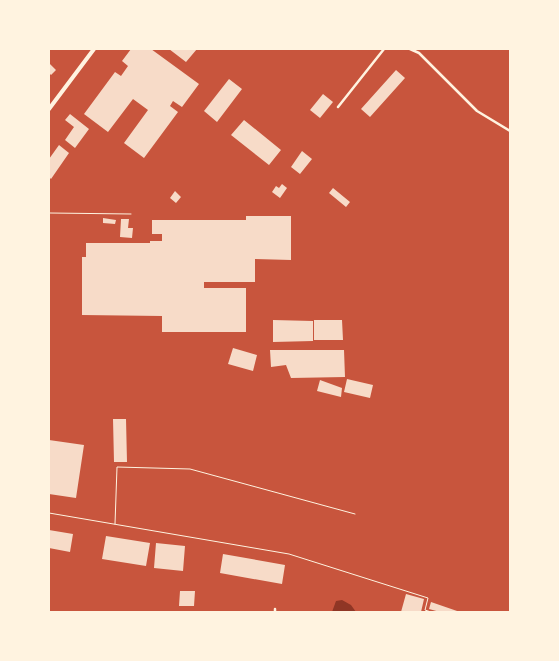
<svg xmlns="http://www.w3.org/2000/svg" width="559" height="661" font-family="Inter,sans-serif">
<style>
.water{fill:#8f3625}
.building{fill:#f7dbc8}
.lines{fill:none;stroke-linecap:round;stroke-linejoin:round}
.service{stroke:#fff3e0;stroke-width:1}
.minor{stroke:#fff3e0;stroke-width:2.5}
.trunk{stroke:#fff3e0;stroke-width:4}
</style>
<rect width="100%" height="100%" fill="#c8553d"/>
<path class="water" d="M 342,600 L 351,605 L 356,612 L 332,612 L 336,601 Z"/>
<path class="building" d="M 131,49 L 151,49 L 199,84 L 182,107 L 173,101 L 170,106 L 178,112 L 144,158 L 124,143 L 148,110 L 133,99 L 108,132 L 84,114 L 115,72 L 121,76 L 128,66 L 122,61 Z
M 169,49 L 197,49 L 186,62 Z
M 49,63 L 56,70 L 51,75 L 49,73 Z
M 396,70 L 405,78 L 370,117 L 361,109 Z
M 229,79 L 242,89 L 217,122 L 204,111 Z
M 323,94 L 333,102 L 320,118 L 310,110 Z
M 70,114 L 89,129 L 75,148 L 65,140 L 74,127 L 65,120 Z
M 244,120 L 281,150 L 269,165 L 231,135 Z
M 59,145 L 69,153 L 51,179 L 49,177 L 49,159 Z
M 302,151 L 312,159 L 300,174 L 291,167 Z
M 282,184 L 287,188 L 280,198 L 272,192 L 276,186 L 279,188 Z
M 333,188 L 350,202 L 346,207 L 329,193 Z
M 175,191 L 181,197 L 176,203 L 170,198 Z
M 246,216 L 291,216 L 291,260 L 255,259 L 255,282 L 204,282 L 204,288 L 246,288 L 246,332 L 162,332 L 162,316 L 82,315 L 82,257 L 86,257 L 86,243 L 150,243 L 150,241 L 162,241 L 162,234 L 152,234 L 152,220 L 246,220 Z
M 103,218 L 116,220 L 115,224 L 103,223 Z
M 121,219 L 129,219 L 128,228 L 133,228 L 132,238 L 120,237 Z
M 273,320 L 313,321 L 313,341 L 273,342 Z
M 314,320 L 342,320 L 343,340 L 314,340 Z
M 233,348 L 257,355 L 253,371 L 228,364 Z
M 270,350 L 344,350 L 345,377 L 291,378 L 286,365 L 271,367 Z
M 347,379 L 373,385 L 370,398 L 344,392 Z
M 320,380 L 342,388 L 341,397 L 317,391 Z
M 113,419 L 126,419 L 127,462 L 114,462 Z
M 49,440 L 84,445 L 76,498 L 49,494 Z
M 49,530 L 73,534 L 70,552 L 49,548 Z
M 106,536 L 150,543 L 146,566 L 102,559 Z
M 156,543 L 185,546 L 183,571 L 154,568 Z
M 223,554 L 285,565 L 282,584 L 220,573 Z
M 180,591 L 195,591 L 194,606 L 179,606 Z
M 406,594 L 424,599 L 421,612 L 401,612 Z
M 431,602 L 460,612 L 440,612 L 429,609 Z"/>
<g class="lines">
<path class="service" d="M 49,213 L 131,214
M 49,513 L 289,554 L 428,598 L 425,610 L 431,612
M 115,524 L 117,467 L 190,469 L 355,514"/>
<path class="minor" d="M 410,49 L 419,53 L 477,111 L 510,131
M 338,107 L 384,49
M 275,612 L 275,609"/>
<path class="trunk" d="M 49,109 L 94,49"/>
</g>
<rect width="559" height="661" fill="none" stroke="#fff3e0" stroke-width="100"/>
</svg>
